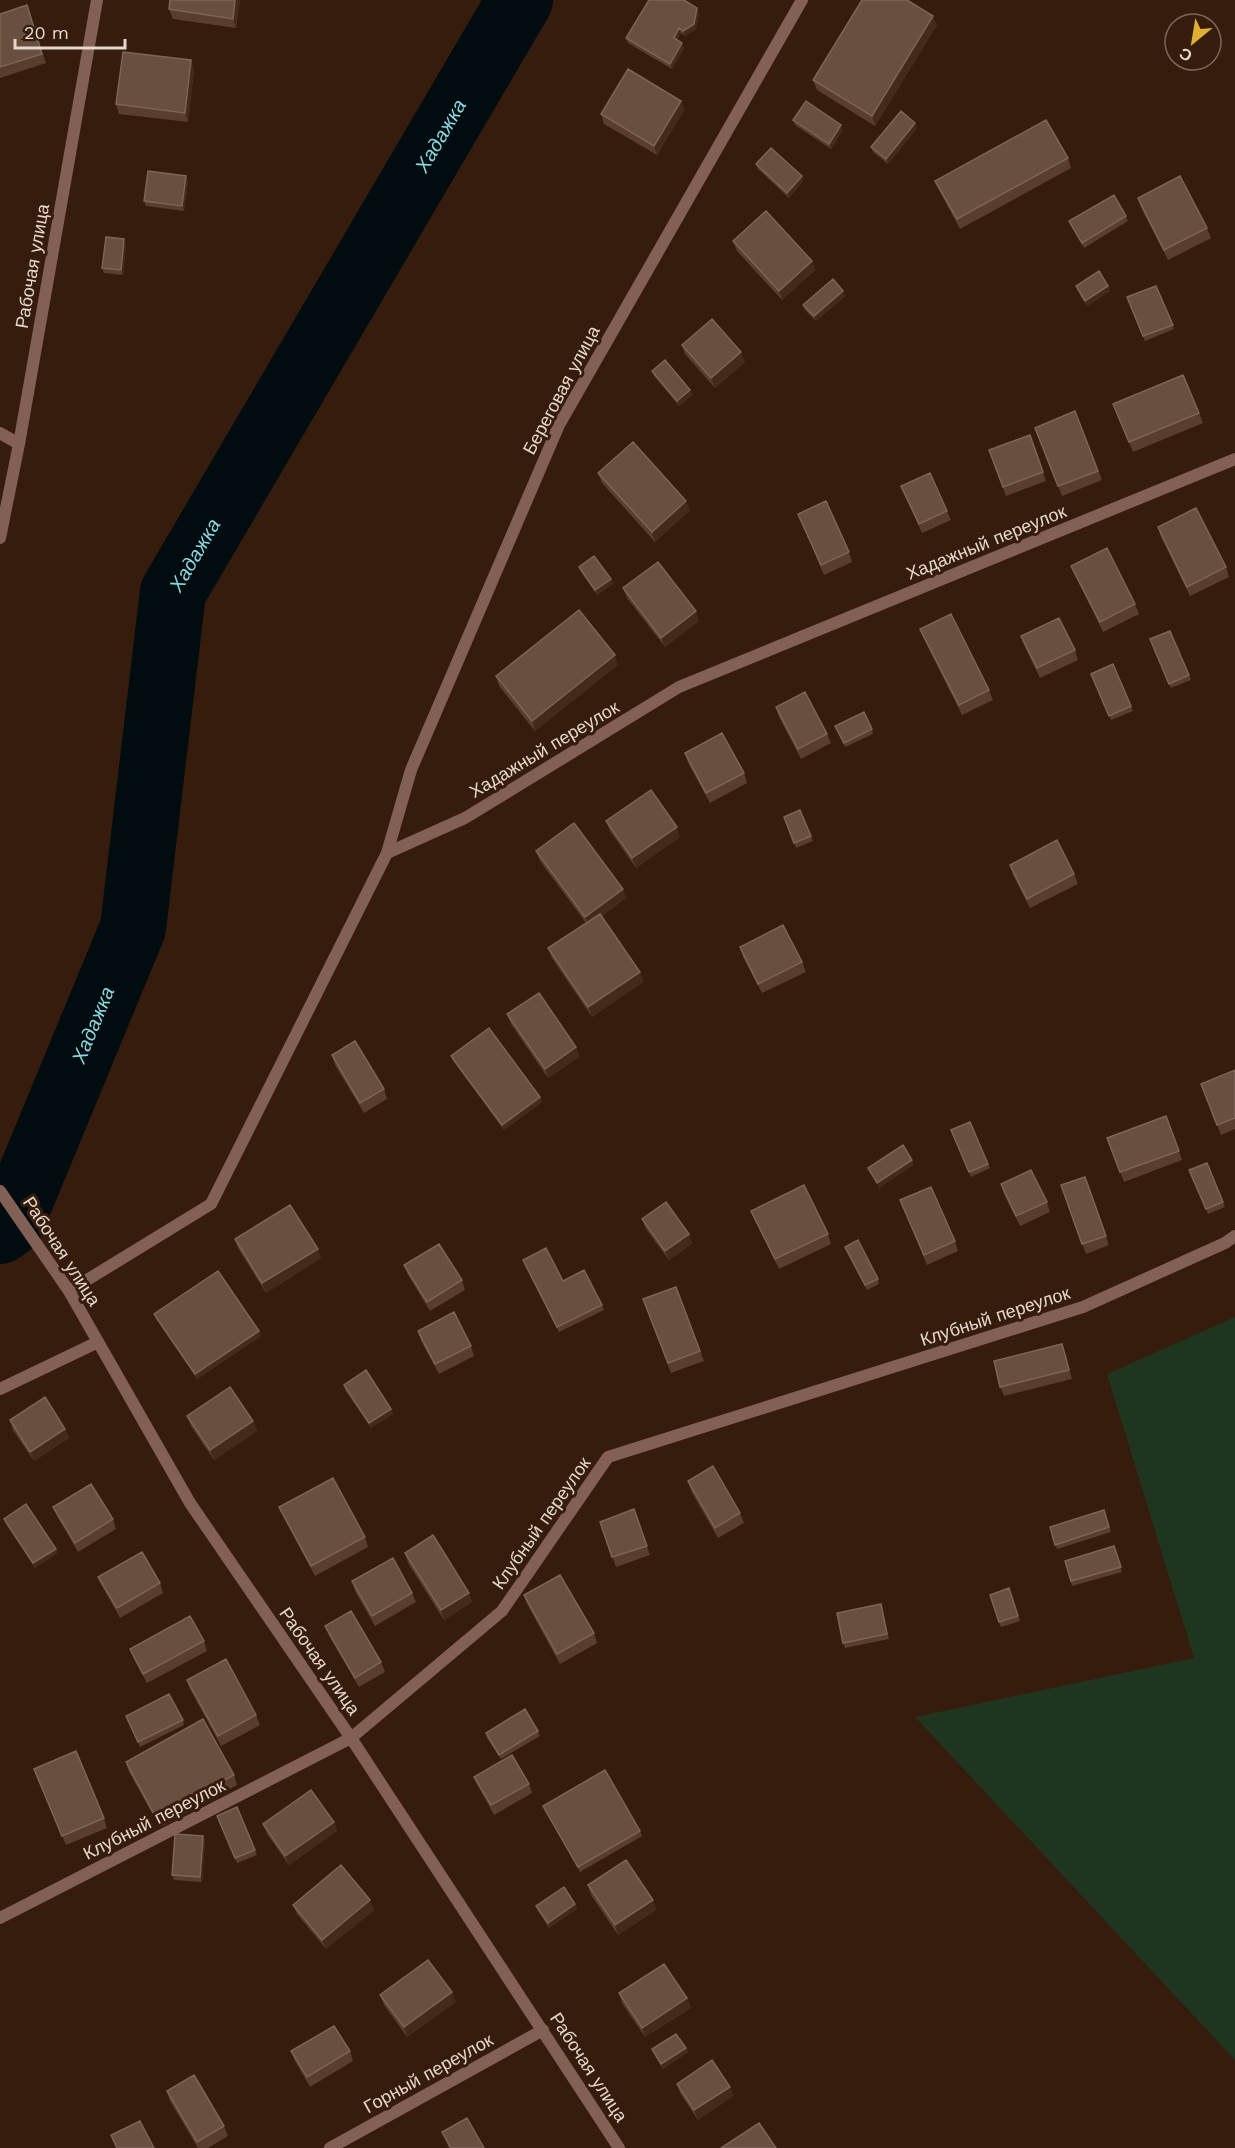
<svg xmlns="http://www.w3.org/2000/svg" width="1235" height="2148" font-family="'Work Sans',sans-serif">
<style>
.green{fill:#20351f}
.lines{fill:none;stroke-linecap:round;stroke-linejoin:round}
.river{stroke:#000c0f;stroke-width:66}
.service{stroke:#836056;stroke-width:12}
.minor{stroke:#836056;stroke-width:12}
.wall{fill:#593e2f}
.shaded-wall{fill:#442a1a}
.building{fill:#684f40;stroke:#7c6456;stroke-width:1.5}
.labels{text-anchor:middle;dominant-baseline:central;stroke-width:6;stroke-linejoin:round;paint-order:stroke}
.street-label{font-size:18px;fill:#e7d6cc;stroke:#351c0d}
.water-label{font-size:20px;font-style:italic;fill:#89d7df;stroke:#351c0d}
</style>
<rect width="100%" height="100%" fill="#351c0d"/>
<path class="green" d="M 1235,1317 L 1235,2060 L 915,1717 L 1194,1658 L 1107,1374 Z"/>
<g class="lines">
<path class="river" id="s1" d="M 0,1231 L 11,1223 L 133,928 L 173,592 L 520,0"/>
<path class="service" d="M 0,1389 L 98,1342"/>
<path class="minor" d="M 0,433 L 19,444
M 0,538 L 19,444 L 97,0
M 387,853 L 411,770 L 559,425 L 802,0
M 0,1191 L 69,1291 L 190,1503 L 351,1738 L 619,2148
M 69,1291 L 211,1204 L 387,853 L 465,818 L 679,687 L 1235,459
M 0,1918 L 351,1738 L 502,1611 L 608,1457 L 1083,1307 L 1225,1243 L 1235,1236
M 330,2148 L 543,2030"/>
</g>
<path class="wall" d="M 240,0 L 236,28 L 173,19 L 169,9 Z
M 27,5 L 46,63 L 0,78 L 0,14 Z
M 699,13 L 696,29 L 685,36 L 681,33 L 677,40 L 684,48 L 672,69 L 628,43 L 626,38 Z
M 937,25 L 875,126 L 817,90 L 813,80 Z
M 194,70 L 188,122 L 119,114 L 116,104 Z
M 681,101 L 684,110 L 657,155 L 604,124 L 601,114 Z
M 793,120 L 843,130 L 831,149 L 795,125 Z
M 915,123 L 917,128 L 888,164 L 873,152 L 871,147 Z
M 1068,158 L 1071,168 L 960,229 L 939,190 L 935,181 Z
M 756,164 L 802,176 L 803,181 L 789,198 L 758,169 Z
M 188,181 L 184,211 L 146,206 L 144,201 Z
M 1138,198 L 1207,228 L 1211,238 L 1168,260 L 1141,208 Z
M 1126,216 L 1128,221 L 1084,248 L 1071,226 L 1069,221 Z
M 733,241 L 812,261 L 815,270 L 782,300 L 737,251 Z
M 126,244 L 123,275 L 104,273 L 102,268 Z
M 1076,286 L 1110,291 L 1087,306 L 1078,291 Z
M 1156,286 L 1174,329 L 1145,341 L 1127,297 Z
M 845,296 L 816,321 L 805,310 L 803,305 Z
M 682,345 L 745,362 L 715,388 L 685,354 Z
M 652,371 L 690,390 L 692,395 L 679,406 L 654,376 Z
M 1113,404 L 1199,413 L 1203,423 L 1133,452 Z
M 1075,411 L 1102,480 L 1062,496 L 1035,428 Z
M 1030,435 L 1046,481 L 1006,496 L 989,450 Z
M 598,473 L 690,510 L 655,542 L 602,483 Z
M 901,486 L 947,511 L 951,520 L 922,533 Z
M 798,514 L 849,552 L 852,562 L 824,575 Z
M 1158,527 L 1226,567 L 1229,577 L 1190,596 L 1161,537 Z
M 1071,566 L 1135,604 L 1139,614 L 1103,632 L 1075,575 Z
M 579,567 L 613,584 L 597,595 L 581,572 Z
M 623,588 L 699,621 L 665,647 L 627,598 Z
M 920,629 L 989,690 L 993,700 L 962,715 L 924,639 Z
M 1170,631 L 1191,680 L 1171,688 L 1150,639 Z
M 1021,636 L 1075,650 L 1078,660 L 1040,678 L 1024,645 Z
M 618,665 L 535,731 L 499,686 L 496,676 Z
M 1091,674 L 1131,706 L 1133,711 L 1111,720 Z
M 776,707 L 827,734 L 831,743 L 801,759 L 779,717 Z
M 835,726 L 872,729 L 873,734 L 845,747 Z
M 685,753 L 744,773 L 747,783 L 710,803 L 688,763 Z
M 800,810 L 813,841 L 796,848 L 784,817 Z
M 606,821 L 680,837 L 636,868 L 610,831 Z
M 536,851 L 626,898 L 602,916 L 640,972 L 643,982 L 592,1017 L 552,958 L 548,948 L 586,923 L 540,861 Z
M 1010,865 L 1074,874 L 1078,884 L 1030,908 L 1013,875 Z
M 740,947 L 802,962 L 806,972 L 762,993 L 743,957 Z
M 507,1014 L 576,1047 L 579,1057 L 548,1078 L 511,1024 Z
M 332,1055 L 384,1089 L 387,1099 L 364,1113 L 335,1065 Z
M 451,1056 L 540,1097 L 542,1102 L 504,1130 L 453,1061 Z
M 1235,1070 L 1235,1129 L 1221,1135 L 1205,1094 Z
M 1166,1116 L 1182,1160 L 1124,1182 L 1107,1138 Z
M 970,1122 L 990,1168 L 971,1177 L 951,1130 Z
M 1207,1163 L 1225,1207 L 1208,1214 L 1189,1170 Z
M 1085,1177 L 1109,1245 L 1086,1254 L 1061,1185 Z
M 1001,1184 L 1047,1202 L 1050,1212 L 1020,1226 L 1004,1194 Z
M 900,1200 L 955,1241 L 958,1251 L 927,1265 Z
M 751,1211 L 828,1234 L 831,1244 L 779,1269 L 755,1220 Z
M 642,1219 L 689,1234 L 692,1244 L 669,1260 L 646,1229 Z
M 235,1239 L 321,1258 L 266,1293 L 238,1248 Z
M 845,1247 L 878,1279 L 879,1284 L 867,1290 Z
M 523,1260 L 563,1281 L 602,1305 L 604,1310 L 559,1332 Z
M 404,1265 L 462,1280 L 465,1290 L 430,1311 L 408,1275 Z
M 676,1287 L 704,1361 L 671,1373 L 643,1299 Z
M 154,1314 L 261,1336 L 197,1379 L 156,1319 Z
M 418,1331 L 471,1346 L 474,1356 L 439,1374 L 421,1341 Z
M 1066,1354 L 1072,1379 L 1004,1396 L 1000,1387 Z
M 344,1385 L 391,1409 L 393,1414 L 371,1428 L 345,1390 Z
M 187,1416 L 253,1421 L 257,1431 L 214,1460 L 191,1426 Z
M 10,1420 L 65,1429 L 69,1438 L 34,1461 L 13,1430 Z
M 688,1481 L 740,1513 L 744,1523 L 718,1538 L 691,1491 Z
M 53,1507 L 113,1519 L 116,1529 L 78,1552 L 57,1516 Z
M 279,1507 L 365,1537 L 368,1547 L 315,1576 L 283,1516 Z
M 634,1509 L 650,1555 L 616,1567 L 600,1522 Z
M 1104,1510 L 1111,1532 L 1057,1549 L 1050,1527 Z
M 4,1519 L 56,1549 L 57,1553 L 35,1568 L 6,1524 Z
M 1114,1546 L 1122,1572 L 1072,1586 L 1065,1561 Z
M 405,1553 L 469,1593 L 472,1602 L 444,1620 L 408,1563 Z
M 98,1577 L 160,1583 L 163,1593 L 120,1618 L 102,1586 Z
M 352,1581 L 412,1593 L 416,1602 L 375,1626 L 355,1591 Z
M 1009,1588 L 1020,1621 L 1001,1627 L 990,1595 Z
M 524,1595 L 594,1633 L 597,1643 L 560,1664 L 527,1604 Z
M 881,1604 L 889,1639 L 845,1648 L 843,1643 Z
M 325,1626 L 381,1662 L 385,1672 L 359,1687 L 329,1636 Z
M 204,1641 L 207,1651 L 147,1683 L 134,1659 L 130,1649 Z
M 187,1680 L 256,1715 L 260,1725 L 221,1746 L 190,1689 Z
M 126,1716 L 183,1720 L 184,1725 L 140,1747 Z
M 538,1731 L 540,1736 L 501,1759 L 487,1738 L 486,1733 Z
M 126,1762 L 234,1775 L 237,1785 L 160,1827 L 129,1772 Z
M 34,1769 L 104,1818 L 107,1828 L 66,1845 Z
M 474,1777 L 529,1784 L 532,1793 L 494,1815 L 478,1786 Z
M 543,1806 L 640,1831 L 642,1836 L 580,1872 L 545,1811 Z
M 237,1807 L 257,1855 L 237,1863 L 217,1816 Z
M 334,1822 L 337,1831 L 289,1865 L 267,1834 L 263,1824 Z
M 203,1836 L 205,1841 L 202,1882 L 174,1880 L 172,1875 Z
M 588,1885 L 653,1900 L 656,1910 L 618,1935 L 591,1895 Z
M 370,1900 L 374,1910 L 326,1949 L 297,1914 L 293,1905 Z
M 575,1904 L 577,1909 L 549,1928 L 538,1911 L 536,1906 Z
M 619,1993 L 687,1998 L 691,2008 L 645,2037 L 622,2003 Z
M 380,1995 L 456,2002 L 407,2037 L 384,2005 Z
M 686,2048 L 688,2052 L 663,2069 L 654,2054 L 652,2049 Z
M 291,2051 L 350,2051 L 353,2061 L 310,2087 L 295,2061 Z
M 677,2084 L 730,2087 L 733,2096 L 698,2120 L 680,2093 Z
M 167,2091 L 224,2126 L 228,2136 L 208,2148 L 198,2148 L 170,2101 Z
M 442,2132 L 484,2148 L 449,2148 Z"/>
<path class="shaded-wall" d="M 235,0 L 240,0 L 236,28 L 233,19 Z
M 697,8 L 699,13 L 696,29 L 685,36 L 683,31 Z
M 933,16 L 937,25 L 875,126 L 872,116 Z
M 679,28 L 681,33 L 675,43 L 674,38 Z
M 682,43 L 684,48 L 672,69 L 670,64 Z
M 191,60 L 194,70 L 188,122 L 185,113 Z
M 681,101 L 684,110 L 657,155 L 654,146 Z
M 915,123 L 917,128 L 888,164 L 886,159 Z
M 841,125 L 843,130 L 831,149 L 829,144 Z
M 186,176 L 188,181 L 184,211 L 182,206 Z
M 802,176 L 803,181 L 789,198 L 787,193 Z
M 124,239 L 126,244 L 123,275 L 121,270 Z
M 812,261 L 815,270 L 782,300 L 779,291 Z
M 1108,286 L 1110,291 L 1087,306 L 1085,301 Z
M 843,291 L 845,296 L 816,321 L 814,316 Z
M 741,352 L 745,362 L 715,388 L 711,378 Z
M 690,390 L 692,395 L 679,406 L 677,401 Z
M 686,501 L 690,510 L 655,542 L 652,532 Z
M 611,579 L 613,584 L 597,595 L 595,590 Z
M 696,611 L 699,621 L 665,647 L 661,638 Z
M 615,655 L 618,665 L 535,731 L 532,721 Z
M 677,827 L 680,837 L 636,868 L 632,858 Z
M 623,889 L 626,898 L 588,926 L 585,917 Z
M 640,972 L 643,982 L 592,1017 L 588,1007 Z
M 576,1047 L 579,1057 L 548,1078 L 545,1069 Z
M 540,1097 L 542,1102 L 504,1130 L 502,1125 Z
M 912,1160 L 914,1165 L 879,1188 L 877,1183 Z
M 689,1234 L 692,1244 L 669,1260 L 665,1251 Z
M 318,1249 L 321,1258 L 266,1293 L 262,1283 Z
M 259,1331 L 261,1336 L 197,1379 L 195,1374 Z
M 1062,1344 L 1066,1354 L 1072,1379 L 1069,1370 Z
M 391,1409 L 393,1414 L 371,1428 L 369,1423 Z
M 253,1421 L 257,1431 L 214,1460 L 210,1450 Z
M 65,1429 L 69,1438 L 34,1461 L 30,1452 Z
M 56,1549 L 57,1553 L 35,1568 L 33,1563 Z
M 469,1593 L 472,1602 L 444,1620 L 441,1610 Z
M 334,1822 L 337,1831 L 289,1865 L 285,1856 Z
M 203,1836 L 205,1841 L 202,1882 L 200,1877 Z
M 370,1900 L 374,1910 L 326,1949 L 322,1940 Z
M 653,1900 L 656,1910 L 618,1935 L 615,1925 Z
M 575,1904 L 577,1909 L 549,1928 L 548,1923 Z
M 452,1992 L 456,2002 L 407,2037 L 404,2027 Z
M 687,1998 L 691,2008 L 645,2037 L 642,2028 Z
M 686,2048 L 688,2052 L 663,2069 L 661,2064 Z
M 730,2087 L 733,2096 L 698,2120 L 694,2110 Z"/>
<path class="building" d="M 170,0 L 235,0 L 233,19 L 169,9 Z
M 649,0 L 684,0 L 697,8 L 694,24 L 683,31 L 679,28 L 674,38 L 682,43 L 670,64 L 626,38 Z
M 862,0 L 907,0 L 933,16 L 872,116 L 813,80 Z
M 27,5 L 42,54 L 0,67 L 0,14 Z
M 123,52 L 191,60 L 185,113 L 116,104 Z
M 628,69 L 681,101 L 654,146 L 601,114 Z
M 806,101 L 841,125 L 829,144 L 793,120 Z
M 901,111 L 915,123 L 886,159 L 871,147 Z
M 1046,120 L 1068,158 L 957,219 L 935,181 Z
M 771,148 L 802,176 L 787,193 L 756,164 Z
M 148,171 L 186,176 L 182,206 L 144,201 Z
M 1180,176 L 1207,228 L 1164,250 L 1138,198 Z
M 1114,195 L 1126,216 L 1082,243 L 1069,221 Z
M 766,211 L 812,261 L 779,291 L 733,241 Z
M 106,237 L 124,239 L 121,270 L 102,268 Z
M 1099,271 L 1108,286 L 1085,301 L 1076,286 Z
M 833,279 L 843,291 L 814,316 L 803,305 Z
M 1156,286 L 1173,325 L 1143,336 L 1127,297 Z
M 712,319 L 741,352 L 711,378 L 682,345 Z
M 665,360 L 690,390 L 677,401 L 652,371 Z
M 1183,375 L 1199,413 L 1129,442 L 1113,404 Z
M 1075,411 L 1098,471 L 1058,486 L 1035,428 Z
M 1030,435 L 1043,472 L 1003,487 L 989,450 Z
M 633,442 L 686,501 L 652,532 L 598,473 Z
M 930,473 L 947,511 L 919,524 L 901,486 Z
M 826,501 L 849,552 L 821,565 L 798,514 Z
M 1196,508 L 1226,567 L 1187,587 L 1158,527 Z
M 1107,548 L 1135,604 L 1100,622 L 1071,566 Z
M 594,556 L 611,579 L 595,590 L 579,567 Z
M 658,562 L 696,611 L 661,638 L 623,588 Z
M 579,610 L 615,655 L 532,721 L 496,676 Z
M 951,614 L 989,690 L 959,705 L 920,629 Z
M 1059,618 L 1075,650 L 1037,668 L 1021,636 Z
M 1170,631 L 1189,675 L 1169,684 L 1150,639 Z
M 1113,664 L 1131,706 L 1109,716 L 1091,674 Z
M 805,692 L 827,734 L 798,749 L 776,707 Z
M 864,712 L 872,729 L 844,743 L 835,726 Z
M 722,733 L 744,773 L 706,793 L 685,753 Z
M 651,790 L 677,827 L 632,858 L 606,821 Z
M 800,810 L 811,836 L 794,843 L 784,817 Z
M 574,823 L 623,889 L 585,917 L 536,851 Z
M 1057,840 L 1074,874 L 1027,899 L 1010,865 Z
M 600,914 L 640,972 L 588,1007 L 548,948 Z
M 783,925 L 802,962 L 758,984 L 740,947 Z
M 539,993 L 576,1047 L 545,1069 L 507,1014 Z
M 489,1028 L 540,1097 L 502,1125 L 451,1056 Z
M 355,1041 L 384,1089 L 360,1103 L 332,1055 Z
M 1235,1070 L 1235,1118 L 1217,1125 L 1201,1084 Z
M 1166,1116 L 1179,1151 L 1120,1172 L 1107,1138 Z
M 970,1122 L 988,1164 L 969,1172 L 951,1130 Z
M 903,1145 L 912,1160 L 877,1183 L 868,1168 Z
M 1207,1163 L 1223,1202 L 1206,1209 L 1189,1170 Z
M 1031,1170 L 1047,1202 L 1016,1216 L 1001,1184 Z
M 1085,1177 L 1106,1236 L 1082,1244 L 1061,1185 Z
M 804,1185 L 828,1234 L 775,1259 L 751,1211 Z
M 931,1187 L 955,1241 L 924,1255 L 900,1200 Z
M 666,1202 L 689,1234 L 665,1251 L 642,1219 Z
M 290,1205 L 318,1249 L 262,1283 L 235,1239 Z
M 858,1240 L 878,1279 L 865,1285 L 845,1247 Z
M 439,1244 L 462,1280 L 427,1302 L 404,1265 Z
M 546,1248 L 563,1281 L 584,1270 L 602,1305 L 557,1327 L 523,1260 Z
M 218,1271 L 259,1331 L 195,1374 L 154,1314 Z
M 676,1287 L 700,1351 L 668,1363 L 643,1299 Z
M 454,1312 L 471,1346 L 435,1364 L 418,1331 Z
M 1062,1344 L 1069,1370 L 1000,1387 L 994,1361 Z
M 366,1370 L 391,1409 L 369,1423 L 344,1385 Z
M 230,1387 L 253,1421 L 210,1450 L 187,1416 Z
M 45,1397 L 65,1429 L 30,1452 L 10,1420 Z
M 713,1466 L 740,1513 L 715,1528 L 688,1481 Z
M 333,1478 L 365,1537 L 311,1566 L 279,1507 Z
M 91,1484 L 113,1519 L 75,1543 L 53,1507 Z
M 26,1504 L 56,1549 L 33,1563 L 4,1519 Z
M 634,1509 L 647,1546 L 612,1557 L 600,1522 Z
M 1104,1510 L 1109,1527 L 1055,1545 L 1050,1527 Z
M 433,1535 L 469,1593 L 441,1610 L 405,1553 Z
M 1114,1546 L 1121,1567 L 1071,1581 L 1065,1561 Z
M 142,1552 L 160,1583 L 117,1608 L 98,1577 Z
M 393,1558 L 412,1593 L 372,1616 L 352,1581 Z
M 560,1575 L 594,1633 L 557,1654 L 524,1595 Z
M 1009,1588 L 1018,1616 L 999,1622 L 990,1595 Z
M 881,1604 L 887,1634 L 843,1643 L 837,1613 Z
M 351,1611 L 381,1662 L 355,1678 L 325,1626 Z
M 190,1616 L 204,1641 L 143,1674 L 130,1649 Z
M 226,1659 L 256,1715 L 218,1736 L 187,1680 Z
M 169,1694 L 183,1720 L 138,1742 L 126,1716 Z
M 525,1709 L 538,1731 L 499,1755 L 486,1733 Z
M 203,1719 L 234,1775 L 156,1818 L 126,1762 Z
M 76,1751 L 104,1818 L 62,1836 L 34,1769 Z
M 512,1755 L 529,1784 L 491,1805 L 474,1777 Z
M 605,1770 L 640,1831 L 578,1867 L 543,1806 Z
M 311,1790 L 334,1822 L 285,1856 L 263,1824 Z
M 237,1807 L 255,1850 L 235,1858 L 217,1816 Z
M 175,1834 L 203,1836 L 200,1877 L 172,1875 Z
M 626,1860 L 653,1900 L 615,1925 L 588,1885 Z
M 341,1865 L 370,1900 L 322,1940 L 293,1905 Z
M 564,1887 L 575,1904 L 548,1923 L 536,1906 Z
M 428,1960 L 452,1992 L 404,2027 L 380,1995 Z
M 664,1964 L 687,1998 L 642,2028 L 619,1993 Z
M 334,2026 L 350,2051 L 307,2077 L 291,2051 Z
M 676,2034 L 686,2048 L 661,2064 L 652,2049 Z
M 712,2060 L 730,2087 L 694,2110 L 677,2084 Z
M 194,2075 L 224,2126 L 197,2142 L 167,2091 Z
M 467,2118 L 484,2148 L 451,2148 L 442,2132 Z
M 140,2121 L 154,2148 L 117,2148 L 111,2135 Z
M 759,2123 L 776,2148 L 721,2148 Z"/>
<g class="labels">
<g class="street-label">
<text transform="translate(32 266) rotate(-80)">Рабочая улица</text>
<text transform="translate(561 390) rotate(-62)">Береговая улица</text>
<text transform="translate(986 542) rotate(-22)">Хадажный переулок</text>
<text transform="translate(544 749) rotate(-31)">Хадажный переулок</text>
<text transform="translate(62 1251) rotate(57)">Рабочая улица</text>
<text transform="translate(995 1316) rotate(-18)">Клубный переулок</text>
<text transform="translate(541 1523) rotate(-55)">Клубный переулок</text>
<text transform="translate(320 1661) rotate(55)">Рабочая улица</text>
<text transform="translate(154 1819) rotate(-27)">Клубный переулок</text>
<text transform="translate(589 2067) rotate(57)">Рабочая улица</text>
<text transform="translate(428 2073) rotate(-29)">Горный переулок</text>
</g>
<g class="water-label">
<text stroke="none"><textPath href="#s1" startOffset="1200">Хадажка</textPath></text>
<text stroke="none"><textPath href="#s1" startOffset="714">Хадажка</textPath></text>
<text stroke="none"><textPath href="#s1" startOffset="228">Хадажка</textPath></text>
</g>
</g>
<g transform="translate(1193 42) rotate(210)"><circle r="28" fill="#351c0d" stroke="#7c6659" stroke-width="1.5"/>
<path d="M0-4.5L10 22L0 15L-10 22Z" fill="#e1af34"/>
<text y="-9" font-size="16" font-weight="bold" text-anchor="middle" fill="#e7d6cc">С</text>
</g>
<path d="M15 39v9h110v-9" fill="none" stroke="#e7d6cc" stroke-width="3"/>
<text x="24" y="39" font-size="18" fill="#e7d6cc" stroke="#351c0d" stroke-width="4.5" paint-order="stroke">20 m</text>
</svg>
